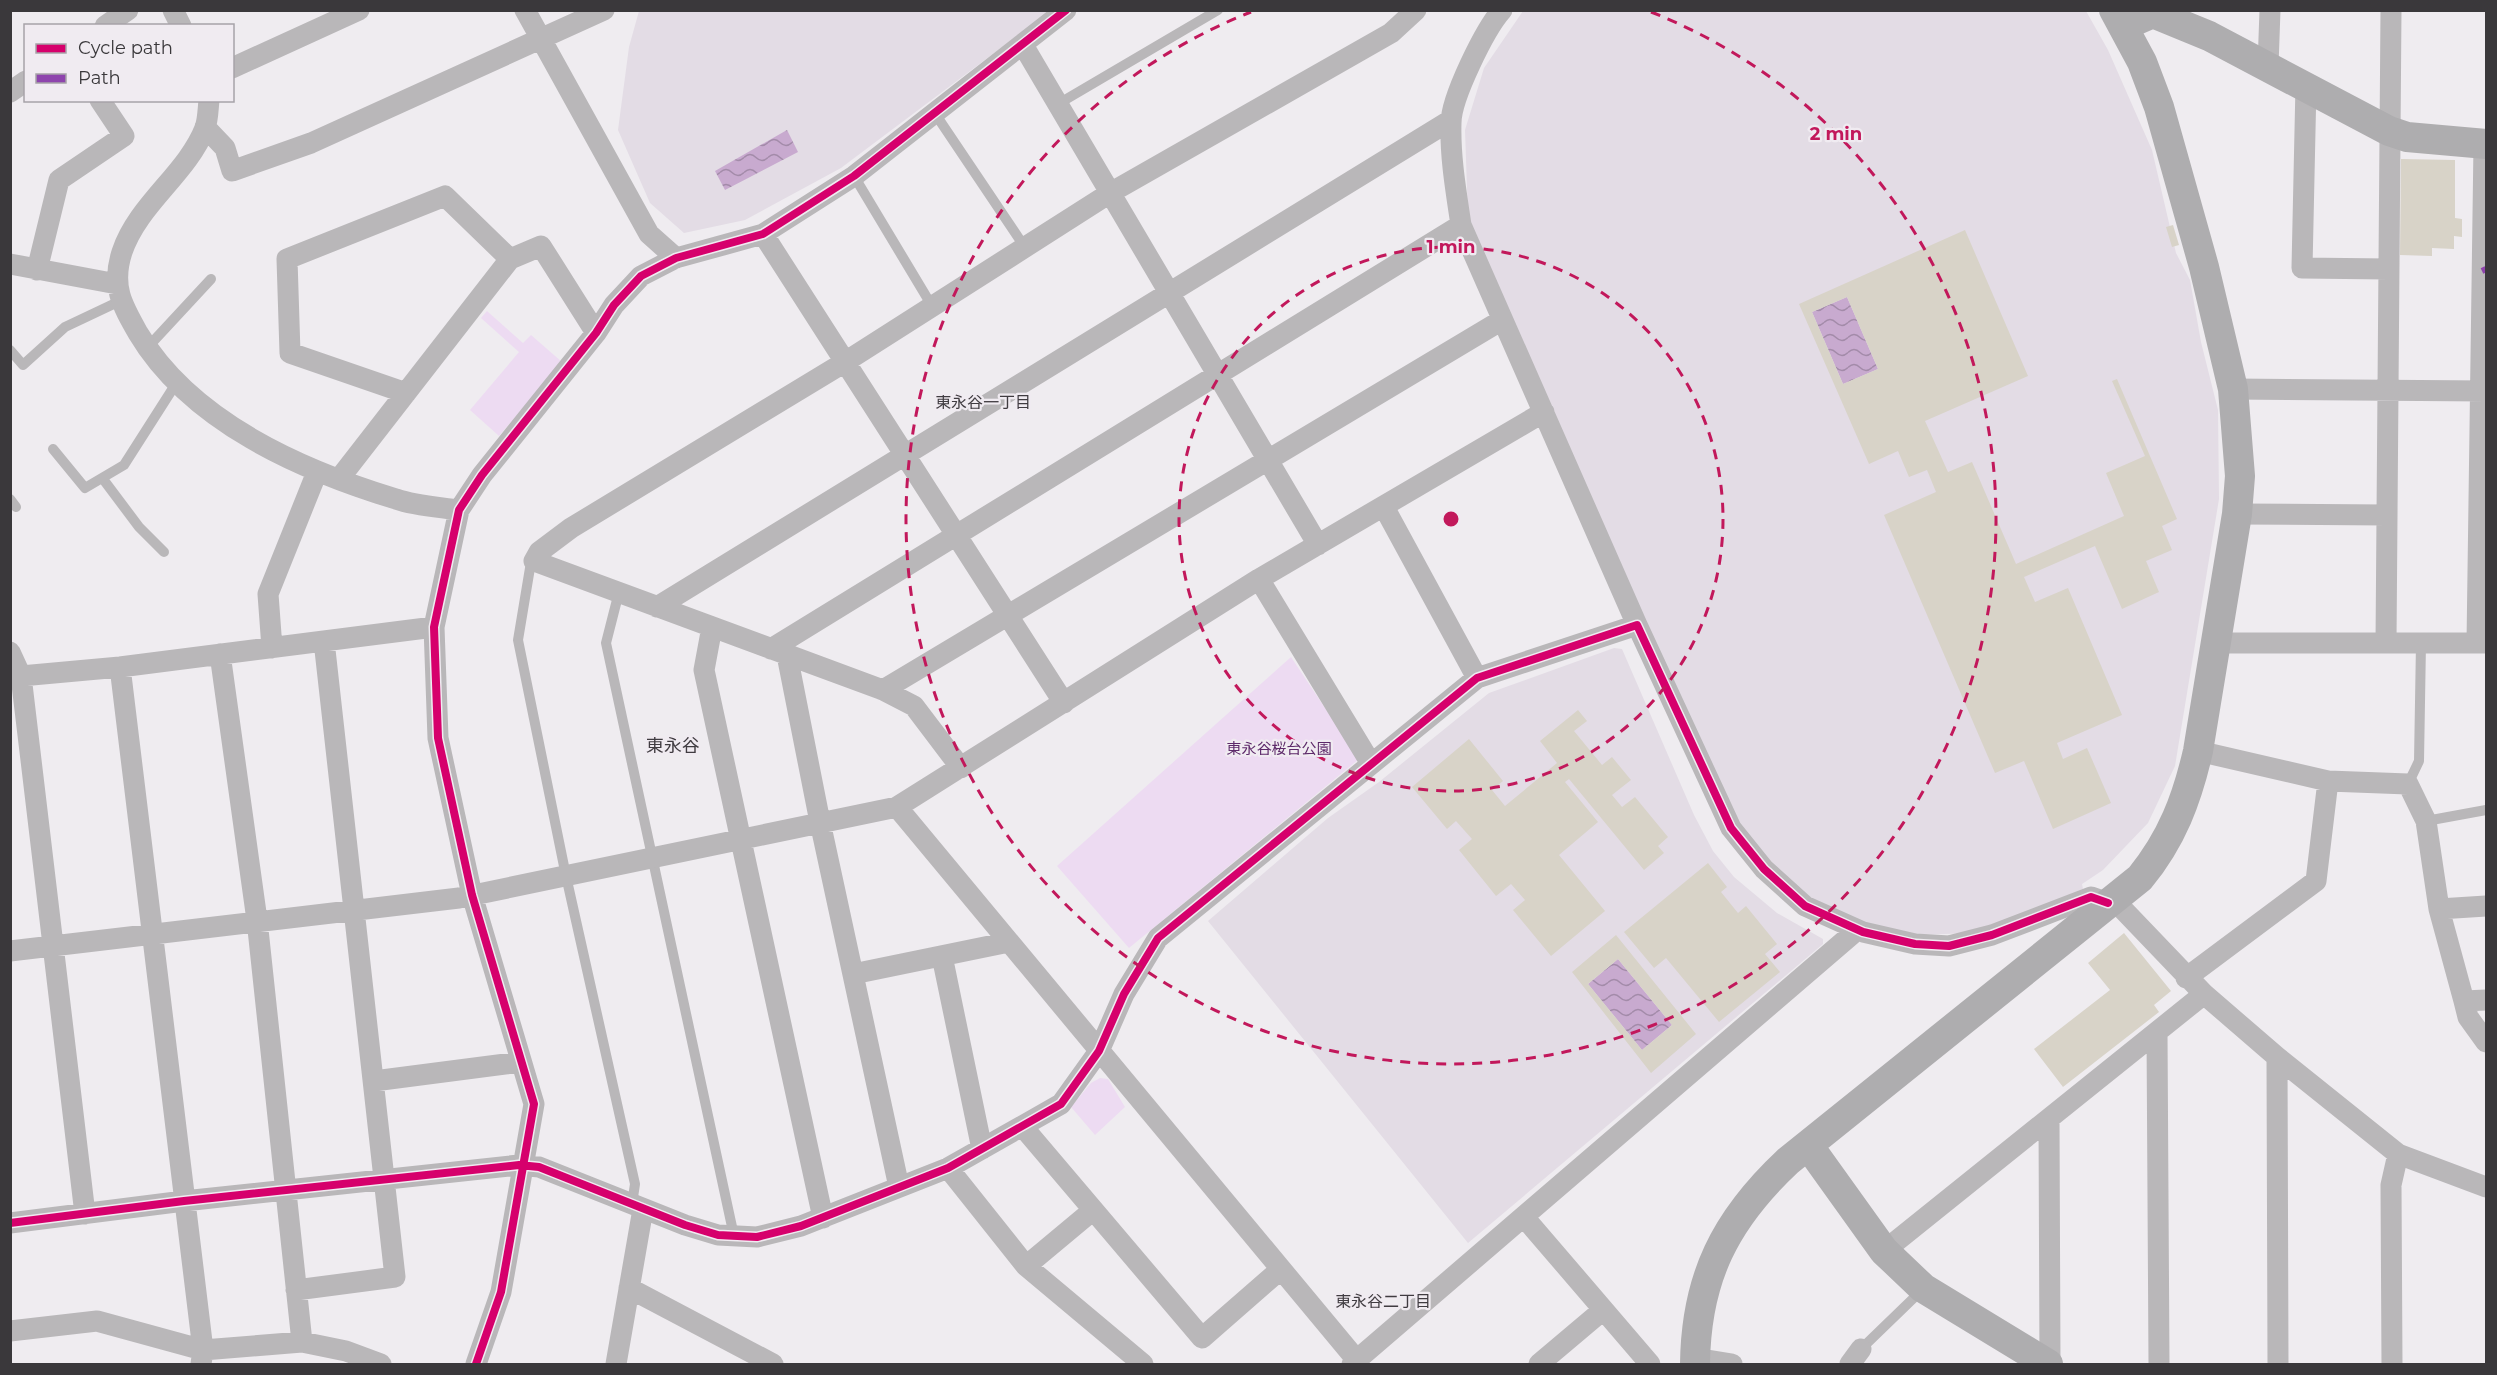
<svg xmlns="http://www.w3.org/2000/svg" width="2497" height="1375" font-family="Montserrat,'Noto Sans JP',sans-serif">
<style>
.built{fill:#e3dce5}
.green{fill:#eddbf2}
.water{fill:url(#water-waves)}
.building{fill:#d8d3c8;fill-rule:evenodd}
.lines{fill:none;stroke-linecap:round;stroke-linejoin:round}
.lane{stroke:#b9b7b9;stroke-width:10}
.street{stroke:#b9b7b9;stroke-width:21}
.secondary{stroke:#aeadaf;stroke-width:30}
.quiet{stroke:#8e44ad;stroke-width:6;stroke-dasharray:12 6;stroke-linecap:butt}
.cycleway-casing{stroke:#f0ebf1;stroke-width:11}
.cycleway{stroke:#d6006c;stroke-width:8}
.ring{fill:none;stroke:#c2185b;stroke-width:3;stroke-dasharray:10 8}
.labels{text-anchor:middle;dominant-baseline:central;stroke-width:4.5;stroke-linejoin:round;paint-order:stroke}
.park-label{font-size:15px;fill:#5d2a6a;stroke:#f0ebf1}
.neighbourhood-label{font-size:16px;fill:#403c41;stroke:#f0ebf1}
.quarter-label{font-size:18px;fill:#403c41;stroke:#f0ebf1}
.centre{fill:#c2185b;stroke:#f0ebf1;stroke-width:3}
.ring-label{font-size:18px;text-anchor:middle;font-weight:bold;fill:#c2185b;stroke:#f0ebf1;stroke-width:4.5;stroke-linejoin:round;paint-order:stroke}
</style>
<defs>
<pattern id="water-waves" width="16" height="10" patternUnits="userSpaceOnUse" patternTransform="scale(1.5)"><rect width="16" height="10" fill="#c8aacf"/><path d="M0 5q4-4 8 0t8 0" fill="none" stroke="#a38ba9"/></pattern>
</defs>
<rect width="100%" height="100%" fill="#efecf0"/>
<path class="built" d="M 639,11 L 1050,11 L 841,168 L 745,220 L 684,233 L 650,203 L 618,130 L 629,47 Z
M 1523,11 L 2086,11 L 2108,50 L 2152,150 L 2176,253 L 2190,280 L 2201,342 L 2218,410 L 2219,499 L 2175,766 L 2148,823 L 2103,870 L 2082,884 L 2083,889 L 1976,933 L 1913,935 L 1843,917 L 1793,893 L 1721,806 L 1468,218 L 1465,130 L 1484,68 Z
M 1614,648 L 1622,649 L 1694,815 L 1713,851 L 1734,877 L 1777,913 L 1823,939 L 1823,944 L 1468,1243 L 1208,921 L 1328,818 L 1379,782 L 1489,693 Z"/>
<path class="green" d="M 487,311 L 523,343 L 531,335 L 562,362 L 499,436 L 470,410 L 519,352 L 481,318 Z
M 1291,657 L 1359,759 L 1129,948 L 1057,866 Z
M 1100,1078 L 1108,1079 L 1125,1107 L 1095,1135 L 1071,1107 L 1091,1083 Z"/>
<path class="water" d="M 787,130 L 798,152 L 725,190 L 715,171 Z
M 1847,297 L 1878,369 L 1843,384 L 1812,312 Z
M 1618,959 L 1672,1025 L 1642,1050 L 1588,984 Z"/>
<path class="building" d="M 2401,159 L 2455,160 L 2455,218 L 2462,219 L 2462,237 L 2454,236 L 2454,249 L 2432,248 L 2432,256 L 2400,255 Z
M 2173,225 L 2179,245 L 2172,247 L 2166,227 Z
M 1965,230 L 2028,376 L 1925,421 L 1948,472 L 1972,462 L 2016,564 L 2124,516 L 2106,473 L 2145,456 L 2112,381 L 2117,379 L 2177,519 L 2162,526 L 2172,550 L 2146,561 L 2159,592 L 2122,609 L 2095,546 L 2024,577 L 2035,602 L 2068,588 L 2122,715 L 2057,743 L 2063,759 L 2087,748 L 2111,803 L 2053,829 L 2024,761 L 1995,773 L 1884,515 L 1936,492 L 1927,470 L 1909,477 L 1898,451 L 1869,464 L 1799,304 ZM 1847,297 L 1878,369 L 1843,384 L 1812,312 Z
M 1578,710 L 1587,721 L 1574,731 L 1602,765 L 1612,757 L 1631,780 L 1612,795 L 1622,807 L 1635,797 L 1668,837 L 1658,846 L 1664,853 L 1644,870 L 1569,779 L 1565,782 L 1598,822 L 1559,855 L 1605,911 L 1551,956 L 1513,910 L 1525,900 L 1511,884 L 1496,896 L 1459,850 L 1472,839 L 1456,821 L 1447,829 L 1412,787 L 1469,739 L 1503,781 L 1492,790 L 1505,806 L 1557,763 L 1540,741 Z
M 1708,863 L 1727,887 L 1721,892 L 1738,913 L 1746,906 L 1777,944 L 1765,954 L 1780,972 L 1719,1022 L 1666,958 L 1654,968 L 1624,932 Z
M 2124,933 L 2171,991 L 2154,1005 L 2159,1012 L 2063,1087 L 2034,1049 L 2110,990 L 2088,963 Z
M 1616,935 L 1696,1034 L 1651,1073 L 1572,972 ZM 1618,959 L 1672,1025 L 1642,1050 L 1588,984 Z"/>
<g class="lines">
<path class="lane" d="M 1058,104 L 1218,10
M 934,112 L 1024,246
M 854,176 L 932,306
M 147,348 L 211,279
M 10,350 L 23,365 L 65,327 L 120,301
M 53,449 L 85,488 L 124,465 L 177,382
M 103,479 L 139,527 L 164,552
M 10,499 L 16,507
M 534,561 L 530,568 L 518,640 L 566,876 L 635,1184 L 632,1204
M 619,592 L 606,643 L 734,1236
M 2408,784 L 2419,761 L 2421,643
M 2426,821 L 2486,810
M 1861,1349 L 1923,1289"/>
<path class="street" d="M 173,10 L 181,26
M 525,10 L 649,234 L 676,258
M 1502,10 C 1485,29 1451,98 1451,123 C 1450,157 1456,191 1461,225 L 1637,625
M 105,26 L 128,10
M 1023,45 L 1318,545
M 2268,66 L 2270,10
M 232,68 L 359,10
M 2306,85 L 2302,268 L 2388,269
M 10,92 L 26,81
M 209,100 C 208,109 208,120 205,128 C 187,174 138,204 122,252 C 111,286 122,305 138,333 C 191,422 301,470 396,499 C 416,506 439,507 459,510
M 205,127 L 225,148 L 232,171 L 311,143 L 604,10
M 763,234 L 1064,703
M 10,264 L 117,284
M 37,270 L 59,180 L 124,136 L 100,100
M 2233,389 L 2486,391
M 406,393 L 290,353 L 287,259 L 445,196 L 510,259
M 339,479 L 510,259 L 541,246 L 596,333
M 1384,507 L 1477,678
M 2237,514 L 2387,515
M 1259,579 L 1370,762
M 657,607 L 1451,120
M 712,627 L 704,670 L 823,1218
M 2216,643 L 2486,643
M 2386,643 L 2391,10
M 2477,643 L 2484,144
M 272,648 L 268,594 L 317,472
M 771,649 L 1461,225
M 10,652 L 21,676 L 85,1214
M 220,654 L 257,920 L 302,1342
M 787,655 L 820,822 L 899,1187
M 120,667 L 203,1350 L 201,1364
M 10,677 L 120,667 L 434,627
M 883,690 L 1502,320
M 2198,751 L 2328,781 L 2408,784 L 2426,821 L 2439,909 L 2464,1001 L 2468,1017 L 2486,1042
M 961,768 L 914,706 L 883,690 L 534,561 L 539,552 L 571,528 L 845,362 L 1110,193 L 1391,33 L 1416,10
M 2113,899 L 2204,994 L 2277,1057 L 2398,1154 L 2486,1187
M 2439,909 L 2486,906
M 10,951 L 459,898 L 897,807
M 942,956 L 982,1149
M 853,974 L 1009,942
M 2186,978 L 2316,881 L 2328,781
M 2464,1001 L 2486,1000
M 2157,1032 L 2159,1364
M 2277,1057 L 2278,1364
M 374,1081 L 521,1062
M 2049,1119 L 2050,1364
M 1023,1127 L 1202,1338 L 1281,1269
M 948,1168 L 1026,1266 L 1143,1364
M 1524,1217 L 1650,1364
M 10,1223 L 184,1201 L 519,1165 L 539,1167 L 685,1225 L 718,1235 L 757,1237 L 801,1226 L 948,1168 L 1061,1104 L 1099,1051 L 1124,994 L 1158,938 L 1477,678 L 1637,625 L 1731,828 L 1764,869 L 1805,906 L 1863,932 L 1915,944 L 1949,946 L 1992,935 L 2091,897 L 2108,903
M 1884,1251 L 2204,994
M 1026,1266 L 1092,1211
M 629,1288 L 773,1364
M 296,1290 L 395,1277 L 324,641
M 10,1331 L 97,1321 L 203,1350 L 302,1342 L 346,1351 L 381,1364
M 1695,1358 L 1732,1364
M 476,1364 L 501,1292 L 534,1104 L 472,895 L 438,738 L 434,627 L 459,510 L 482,475 L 596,333 L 614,305 L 641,276 L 676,258 L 763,234 L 854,176 L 1066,10
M 616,1364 L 643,1209
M 1352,1364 L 1857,930
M 1360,1364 L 897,807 L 1259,579 L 1544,412
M 1539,1364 L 1603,1310
M 1850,1364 L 1861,1349
M 2392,1364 L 2391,1185 L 2398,1154"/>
<path class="secondary" d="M 2123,26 L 2153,13 L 2209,36 L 2389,131 L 2407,137 L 2486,144
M 1808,1145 L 1884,1251 L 1923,1288 L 2048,1364
M 1695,1364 C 1696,1278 1725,1220 1788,1161 L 2140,878 C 2172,839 2187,799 2198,751 L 2237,514 L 2240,476 L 2233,389 L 2204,267 L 2159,107 L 2142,62 L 2114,10"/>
<path class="quiet" d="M 2482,271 L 2486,269"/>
<defs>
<path id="cycleway" d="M 10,1223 L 184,1201 L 519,1165 L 539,1167 L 685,1225 L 718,1235 L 757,1237 L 801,1226 L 948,1168 L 1061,1104 L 1099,1051 L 1124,994 L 1158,938 L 1477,678 L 1637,625 L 1731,828 L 1764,869 L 1805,906 L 1863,932 L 1915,944 L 1949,946 L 1992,935 L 2091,897 L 2108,903
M 476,1364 L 501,1292 L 534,1104 L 472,895 L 438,738 L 434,627 L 459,510 L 482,475 L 596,333 L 614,305 L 641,276 L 676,258 L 763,234 L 854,176 L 1066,10"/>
</defs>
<use href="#cycleway" class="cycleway-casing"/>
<use href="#cycleway" class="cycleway"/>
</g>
<g class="ring">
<circle cx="1451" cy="519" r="272"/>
<path d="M1651 12A545 545 0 1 1 1251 12"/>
</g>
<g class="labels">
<g class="park-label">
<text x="1279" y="748">東永谷桜台公園</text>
</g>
<g class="neighbourhood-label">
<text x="983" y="402">東永谷一丁目</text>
<text x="1383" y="1301">東永谷二丁目</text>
</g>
<g class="quarter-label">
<text x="673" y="746">東永谷</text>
</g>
</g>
<circle cx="1451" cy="519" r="9" class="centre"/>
<g class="ring-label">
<text x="1836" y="140">2 min</text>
<text x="1451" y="253">1 min</text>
</g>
<rect width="2497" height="1375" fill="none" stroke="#3a383b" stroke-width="24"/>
<rect x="24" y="24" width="210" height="78" fill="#f0ebf1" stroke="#a7a3a8" stroke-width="1.5"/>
<rect x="36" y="44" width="30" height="9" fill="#d6006c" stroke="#a7a3a8" stroke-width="1.5"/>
<text x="78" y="54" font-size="18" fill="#3a383b">Cycle path</text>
<rect x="36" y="74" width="30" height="9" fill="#8e44ad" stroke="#a7a3a8" stroke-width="1.5"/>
<text x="78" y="84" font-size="18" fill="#3a383b">Path</text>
</svg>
